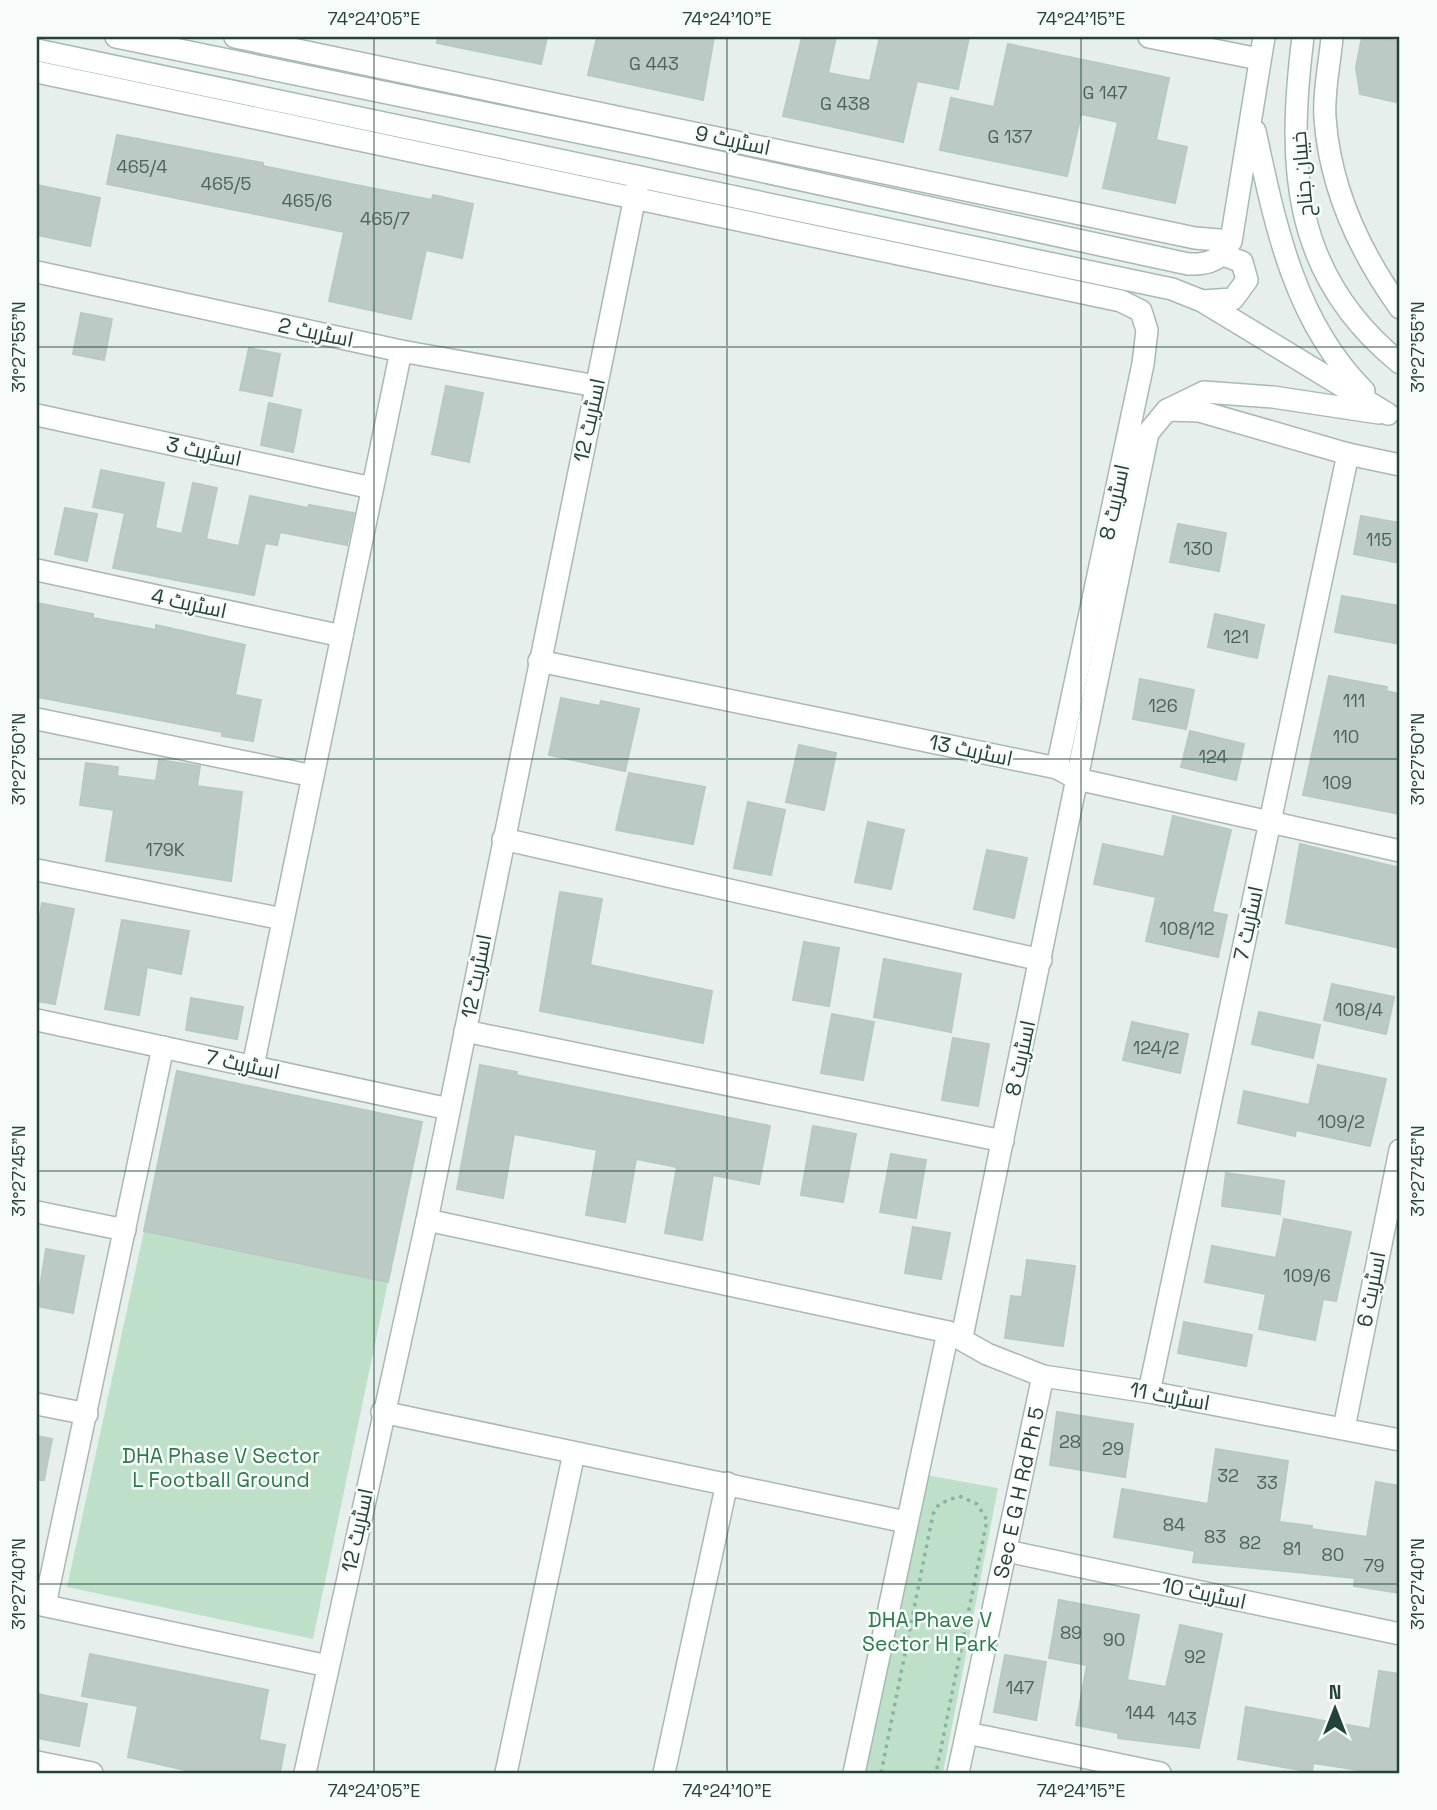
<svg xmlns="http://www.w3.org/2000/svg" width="1437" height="1810" font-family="'Space Grotesk',Cairo,sans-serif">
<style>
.green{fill:#bfe0c8}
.building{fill:#bbcac4;stroke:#b8c9c2;stroke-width:2}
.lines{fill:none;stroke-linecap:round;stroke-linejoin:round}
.minor-casing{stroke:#a8b8b2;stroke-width:24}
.secondary-casing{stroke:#a4bbb3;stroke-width:24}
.path{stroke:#86b3a5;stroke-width:3.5;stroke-dasharray:3.5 5;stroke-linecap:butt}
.minor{stroke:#fff;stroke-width:21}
.secondary{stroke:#fff;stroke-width:21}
.ticks{fill:none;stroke:#24423a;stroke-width:2;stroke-opacity:0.45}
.labels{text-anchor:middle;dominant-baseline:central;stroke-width:5;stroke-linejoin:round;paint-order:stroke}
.number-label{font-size:18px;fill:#4a645c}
.street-label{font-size:21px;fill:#24423a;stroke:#f7fbf9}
.park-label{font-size:21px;fill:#2d7a4b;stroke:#f7fbf9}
.neatline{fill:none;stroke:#24423a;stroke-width:2.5}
.ticks-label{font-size:18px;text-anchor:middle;fill:#24423a}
</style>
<rect width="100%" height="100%" fill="#e6efeb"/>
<path class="green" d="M 144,1231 L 388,1282 L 313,1639 L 67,1587 Z
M 920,1474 L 998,1488 L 943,1773 L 862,1773 Z"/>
<path class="building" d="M 438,37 L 547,37 L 541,64 L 437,43 Z
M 597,37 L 714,37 L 703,100 L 588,75 Z
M 802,37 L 836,37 L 828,73 L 870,81 L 880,37 L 969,37 L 958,89 L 917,81 L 903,142 L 783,116 Z
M 1362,37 L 1400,41 L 1400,103 L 1360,94 L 1356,67 Z
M 1008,44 L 1169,78 L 1156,140 L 1187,147 L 1175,203 L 1103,188 L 1118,122 L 1081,114 L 1067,176 L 940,150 L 951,98 L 994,107 Z
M 117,135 L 263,163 L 263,166 L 356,185 L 432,200 L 433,195 L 473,204 L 462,258 L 426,250 L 411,319 L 329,301 L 344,232 L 107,184 Z
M 37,185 L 100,198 L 90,246 L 37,235 Z
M 81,313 L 112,319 L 104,360 L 73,354 Z
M 249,348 L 280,354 L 272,396 L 240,390 Z
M 446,386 L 483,393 L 469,462 L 432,454 Z
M 269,403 L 301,410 L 293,452 L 261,445 Z
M 101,470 L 164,483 L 155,528 L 182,534 L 193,483 L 217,488 L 206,539 L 239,546 L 250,496 L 308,508 L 309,505 L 354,513 L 347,545 L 280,532 L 277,545 L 265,543 L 254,595 L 113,568 L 125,513 L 93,507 Z
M 65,508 L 97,514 L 87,561 L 55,554 Z
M 1361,516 L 1400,523 L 1400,563 L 1354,554 Z
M 1178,524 L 1226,533 L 1219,571 L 1170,562 Z
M 1342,596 L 1400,606 L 1400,644 L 1335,632 Z
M 37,603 L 93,614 L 93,618 L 156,630 L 156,625 L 245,645 L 235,695 L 261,700 L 253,741 L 222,736 L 222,732 L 37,697 Z
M 1215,614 L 1264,625 L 1257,658 L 1208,647 Z
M 1329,676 L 1387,687 L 1386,691 L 1400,694 L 1400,814 L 1303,795 Z
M 1140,679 L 1194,690 L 1186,729 L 1133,719 Z
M 561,698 L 600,706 L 601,701 L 639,709 L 625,771 L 549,755 Z
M 1190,731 L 1244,744 L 1236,780 L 1181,767 Z
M 799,745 L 836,753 L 824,810 L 786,802 Z
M 159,760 L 200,766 L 197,786 L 242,792 L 231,881 L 106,861 L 114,810 L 80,805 L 86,763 L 118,767 L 117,776 L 156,781 Z
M 629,773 L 705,787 L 693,844 L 616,830 Z
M 748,802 L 785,810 L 771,875 L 734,868 Z
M 1173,816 L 1231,830 L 1212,912 L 1227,915 L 1218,957 L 1146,941 L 1156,897 L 1094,884 L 1103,844 L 1164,857 Z
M 868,822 L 904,830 L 891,889 L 855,882 Z
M 1300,844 L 1400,868 L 1400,948 L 1286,923 Z
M 987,850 L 1027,858 L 1014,918 L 974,909 Z
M 560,892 L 602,899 L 590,965 L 712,991 L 703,1043 L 540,1011 Z
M 42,903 L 74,909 L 55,1004 L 37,1001 L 37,935 Z
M 122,920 L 189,931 L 181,974 L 147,967 L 139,1015 L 105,1009 Z
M 804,942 L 839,948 L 829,1006 L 793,1000 Z
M 884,959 L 961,974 L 951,1032 L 874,1017 Z
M 1332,984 L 1394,997 L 1386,1034 L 1324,1020 Z
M 191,998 L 243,1007 L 237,1039 L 186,1030 Z
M 1259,1012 L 1320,1025 L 1313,1058 L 1252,1044 Z
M 832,1014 L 874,1022 L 863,1080 L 821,1073 Z
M 1132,1022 L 1188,1034 L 1180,1073 L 1123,1060 Z
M 953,1038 L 989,1044 L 978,1106 L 942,1100 Z
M 480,1065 L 517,1072 L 516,1075 L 770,1126 L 759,1184 L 713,1175 L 702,1240 L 665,1233 L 677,1167 L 636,1159 L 625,1222 L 586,1215 L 597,1150 L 556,1142 L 514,1134 L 503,1198 L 457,1189 Z
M 1318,1065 L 1386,1079 L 1370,1146 L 1296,1130 L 1295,1136 L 1238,1123 L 1244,1091 L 1309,1105 Z
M 177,1071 L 422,1122 L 388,1282 L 144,1231 Z
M 813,1126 L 856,1134 L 843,1202 L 801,1195 Z
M 891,1154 L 926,1160 L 916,1218 L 880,1212 Z
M 1226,1173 L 1284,1181 L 1280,1214 L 1222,1206 Z
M 1284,1219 L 1351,1232 L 1336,1301 L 1323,1299 L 1315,1340 L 1259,1329 L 1266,1294 L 1205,1282 L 1212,1246 L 1276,1258 Z
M 913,1227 L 950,1233 L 941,1279 L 905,1273 Z
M 46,1249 L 84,1256 L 73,1313 L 37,1306 Z
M 1027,1260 L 1075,1266 L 1063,1346 L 1005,1338 L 1011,1296 L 1022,1297 Z
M 1184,1322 L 1252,1335 L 1246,1366 L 1178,1353 Z
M 1057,1412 L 1133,1424 L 1125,1477 L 1050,1465 Z
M 37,1436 L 52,1439 L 44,1480 L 37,1480 Z
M 1216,1449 L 1288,1461 L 1279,1522 L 1312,1526 L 1311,1529 L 1367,1537 L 1376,1482 L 1400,1486 L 1400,1593 L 1354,1586 L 1355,1578 L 1193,1562 L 1195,1551 L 1114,1537 L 1122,1489 L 1208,1504 Z
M 1059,1600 L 1139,1615 L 1127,1680 L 1166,1687 L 1180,1625 L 1222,1634 L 1199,1748 L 1118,1738 L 1118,1733 L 1076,1725 L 1087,1665 L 1049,1658 Z
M 90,1654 L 268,1690 L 259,1740 L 285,1745 L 280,1773 L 198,1773 L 128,1757 L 138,1706 L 82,1696 Z
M 1005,1655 L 1046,1662 L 1036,1720 L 994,1712 Z
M 1379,1671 L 1400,1674 L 1400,1748 L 1396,1773 L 1358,1773 L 1359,1770 L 1313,1763 L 1312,1772 L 1238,1759 L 1246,1707 L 1370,1729 Z
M 37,1694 L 87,1704 L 79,1746 L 37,1738 Z"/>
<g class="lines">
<defs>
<g id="minor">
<path d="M 235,37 L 1195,238 L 1231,241"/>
<path d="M 1149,37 L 1259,59"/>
<path d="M 1332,37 C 1330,63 1323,92 1325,118 C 1330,189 1359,251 1400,308"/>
<path d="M 37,72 L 1121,301 L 1141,311 L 1147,330 L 1143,364 L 1057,768"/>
<path d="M 37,272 L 401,351 L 596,386"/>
<path d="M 37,415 L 372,488"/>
<path d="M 37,570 L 342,636"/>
<path d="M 539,661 L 1057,768 L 1077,779 L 1400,851"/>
<path d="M 37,719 L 313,776"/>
<path d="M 503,839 L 1041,960"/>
<path d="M 37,870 L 283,919"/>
<path d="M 37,1020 L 449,1109"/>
<path d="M 465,1031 L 1003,1141"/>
<path d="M 253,1066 L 401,351"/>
<path d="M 37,1212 L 125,1230"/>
<path d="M 427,1220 L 948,1332 L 987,1354 L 1043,1376 L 1149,1392 L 1400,1440"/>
<path d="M 962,1337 L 1148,433 L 1167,410 L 1199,411 L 1348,454 L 1400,465"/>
<path d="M 1149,1392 L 1348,454"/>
<path d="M 37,1404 L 87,1414"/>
<path d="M 382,1412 L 906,1522"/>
<path d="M 1344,1428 L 1400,1150"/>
<path d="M 1007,1551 L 1400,1634"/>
<path d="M 37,1604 L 328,1666"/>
<path d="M 45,1605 L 163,1047"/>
<path d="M 967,1733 L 1160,1773"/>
<path d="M 37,1762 L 92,1773"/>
<path d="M 305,1773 L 427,1220 L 639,177"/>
<path d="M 506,1773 L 574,1453"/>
<path d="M 664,1773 L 727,1483"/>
<path d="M 854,1773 L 948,1332"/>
<path id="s1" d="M 958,1773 L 1043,1376"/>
</g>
<path id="secondary" d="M 116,37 L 650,147 L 1188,264 C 1210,265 1220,260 1231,241 L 1264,37
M 1303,37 C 1287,166 1291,275 1400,363
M 37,50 L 1172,289 L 1202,301 L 1388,414
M 1255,131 C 1275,224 1294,321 1364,391
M 1202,301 L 1233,299 L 1247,280 L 1242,262 L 1223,255
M 1167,410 L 1204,392 L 1273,397 L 1379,413"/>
</defs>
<use href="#minor" class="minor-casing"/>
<use href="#secondary" class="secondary-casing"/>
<path class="path" d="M 881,1773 L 933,1514 L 939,1504 L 959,1496 L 977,1504 L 987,1520 L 936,1773"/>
<use href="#minor" class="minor"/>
<use href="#secondary" class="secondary"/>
</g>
<path class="ticks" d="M 374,37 L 374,1773M 727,37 L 727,1773M 1081,37 L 1081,1773M 37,347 L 1400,347M 37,759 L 1400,759M 37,1171 L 1400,1171M 37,1584 L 1400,1584"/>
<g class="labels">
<g class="number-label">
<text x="654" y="63">G 443</text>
<text x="1105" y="92">G 147</text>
<text x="845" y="103">G 438</text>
<text x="1010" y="136">G 137</text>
<text x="142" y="166">465/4</text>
<text x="226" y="183">465/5</text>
<text x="307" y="200">465/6</text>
<text x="385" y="218">465/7</text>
<text x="1379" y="539">115</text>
<text x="1198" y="548">130</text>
<text x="1236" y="636">121</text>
<text x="1354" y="700">111</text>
<text x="1163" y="705">126</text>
<text x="1346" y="736">110</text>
<text x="1213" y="756">124</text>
<text x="1337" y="782">109</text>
<text x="165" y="849">179K</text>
<text x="1187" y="928">108/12</text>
<text x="1359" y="1009">108/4</text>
<text x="1156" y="1047">124/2</text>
<text x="1341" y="1121">109/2</text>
<text x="1307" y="1275">109/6</text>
<text x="1070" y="1441">28</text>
<text x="1113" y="1448">29</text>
<text x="1228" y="1475">32</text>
<text x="1267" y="1482">33</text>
<text x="1174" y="1524">84</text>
<text x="1215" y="1536">83</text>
<text x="1250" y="1542">82</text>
<text x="1292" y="1548">81</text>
<text x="1333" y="1554">80</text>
<text x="1374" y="1565">79</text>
<text x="1071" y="1632">89</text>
<text x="1114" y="1639">90</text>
<text x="1195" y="1656">92</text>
<text x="1020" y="1687">147</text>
<text x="1140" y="1712">144</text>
<text x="1182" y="1718">143</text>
</g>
<g class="street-label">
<text transform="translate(733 140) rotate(12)">اسٹریٹ 9</text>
<text transform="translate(1302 174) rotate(-95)">خیبان جناح</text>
<text transform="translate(316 332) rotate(12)">اسٹریٹ 2</text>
<text transform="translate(589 420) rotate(-78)">اسٹریٹ 12</text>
<text transform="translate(204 451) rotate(12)">اسٹریٹ 3</text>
<text transform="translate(1114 502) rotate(-78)">اسٹریٹ 8</text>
<text transform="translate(189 603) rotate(12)">اسٹریٹ 4</text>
<text transform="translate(971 750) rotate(12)">اسٹریٹ 13</text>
<text transform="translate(1248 923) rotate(-78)">اسٹریٹ 7</text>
<text transform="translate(476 976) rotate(-79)">اسٹریٹ 12</text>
<text transform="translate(1020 1058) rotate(-78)">اسٹریٹ 8</text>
<text transform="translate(243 1064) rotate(12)">اسٹریٹ 7</text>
<text transform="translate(1371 1289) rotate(-79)">اسٹریٹ 6</text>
<text transform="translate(1170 1396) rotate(10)">اسٹریٹ 11</text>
<text stroke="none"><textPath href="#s1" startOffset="287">Sec E G H Rd Ph 5</textPath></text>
<text transform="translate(357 1530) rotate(-78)">اسٹریٹ 12</text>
<text transform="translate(1204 1593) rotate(12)">اسٹریٹ 10</text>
</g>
<g class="park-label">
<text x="221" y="1455">DHA Phase V Sector<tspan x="221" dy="24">L Football Ground</tspan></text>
<text x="930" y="1619">DHA Phave V<tspan x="930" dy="24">Sector H Park</tspan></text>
</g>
</g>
<rect width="1437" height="1810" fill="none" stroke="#f7fbf9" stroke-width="77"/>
<g transform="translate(1335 1709)" stroke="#f7fbf9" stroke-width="5" paint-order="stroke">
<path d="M0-5L12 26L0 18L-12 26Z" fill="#24423a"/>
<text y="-10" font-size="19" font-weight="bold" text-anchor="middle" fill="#24423a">N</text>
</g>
<rect x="38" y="38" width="1360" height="1734" class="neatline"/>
<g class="ticks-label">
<text x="374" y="25">74°24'05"E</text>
<text x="727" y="25">74°24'10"E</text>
<text x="1081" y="25">74°24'15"E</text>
<text transform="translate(19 347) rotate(-90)" y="6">31°27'55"N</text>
<text transform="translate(1418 347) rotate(-90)" y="6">31°27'55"N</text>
<text transform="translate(19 759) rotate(-90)" y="6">31°27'50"N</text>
<text transform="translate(1418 759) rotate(-90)" y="6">31°27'50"N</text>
<text transform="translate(19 1171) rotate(-90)" y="6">31°27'45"N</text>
<text transform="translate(1418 1171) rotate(-90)" y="6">31°27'45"N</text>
<text transform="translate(19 1584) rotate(-90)" y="6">31°27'40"N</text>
<text transform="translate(1418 1584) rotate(-90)" y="6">31°27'40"N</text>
<text x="374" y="1797">74°24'05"E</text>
<text x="727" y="1797">74°24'10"E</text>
<text x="1081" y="1797">74°24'15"E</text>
</g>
</svg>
